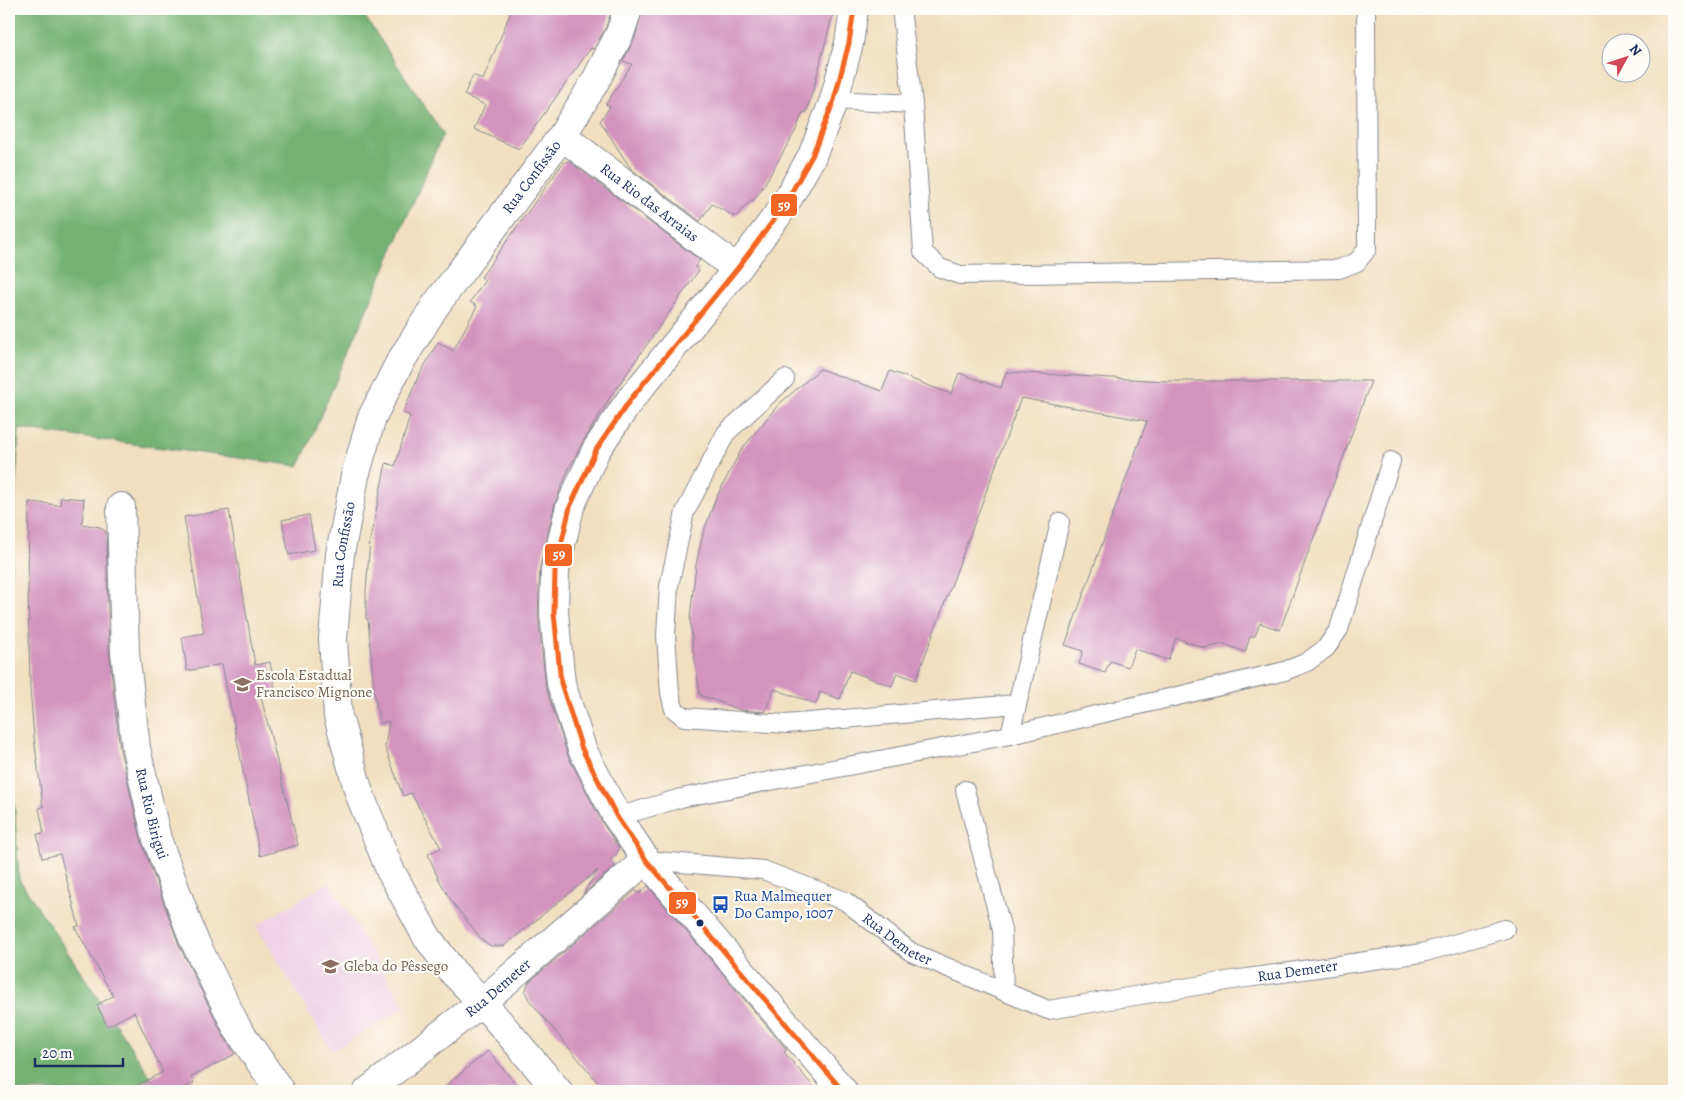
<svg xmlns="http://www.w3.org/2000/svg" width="1683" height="1100" font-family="Alegreya,serif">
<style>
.built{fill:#efd0e5}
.forest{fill:#75b272;stroke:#487068}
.building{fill:#d293be}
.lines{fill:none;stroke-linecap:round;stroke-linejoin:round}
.lane-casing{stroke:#86878f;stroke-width:20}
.street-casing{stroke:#86878f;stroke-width:30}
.lane{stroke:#fff;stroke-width:18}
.street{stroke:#fff;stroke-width:28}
.bus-1-casing{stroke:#fdfcf7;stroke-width:9}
.bus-1{stroke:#f26522;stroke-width:5}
.bus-dot{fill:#1b2f5e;stroke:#fdfcf7;stroke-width:2}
.labels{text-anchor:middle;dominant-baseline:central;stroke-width:4.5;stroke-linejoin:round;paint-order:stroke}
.street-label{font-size:15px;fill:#1b2f5e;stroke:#fdfcf7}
.education-label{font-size:15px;fill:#785e54;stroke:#fdfcf7;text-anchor:start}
.transit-label{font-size:15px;fill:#164399;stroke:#fdfcf7;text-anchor:start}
.line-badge{stroke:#fdfcf7;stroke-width:2}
.badge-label{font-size:14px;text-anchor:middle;font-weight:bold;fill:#fff}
</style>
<rect width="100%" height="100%" fill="#fdfcf7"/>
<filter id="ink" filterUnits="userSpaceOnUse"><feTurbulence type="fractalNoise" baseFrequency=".02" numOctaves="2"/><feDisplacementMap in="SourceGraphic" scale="10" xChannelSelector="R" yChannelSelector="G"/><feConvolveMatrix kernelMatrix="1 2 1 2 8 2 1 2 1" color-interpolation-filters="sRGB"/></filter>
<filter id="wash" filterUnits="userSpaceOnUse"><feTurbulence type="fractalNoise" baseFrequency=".0096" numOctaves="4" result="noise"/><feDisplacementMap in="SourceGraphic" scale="20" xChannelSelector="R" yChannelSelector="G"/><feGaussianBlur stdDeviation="1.12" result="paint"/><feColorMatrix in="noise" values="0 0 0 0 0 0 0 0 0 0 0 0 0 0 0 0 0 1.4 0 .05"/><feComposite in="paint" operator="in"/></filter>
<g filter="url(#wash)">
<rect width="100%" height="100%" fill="#f1dfc0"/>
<path class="built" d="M 329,882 L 405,1007 L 332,1051 L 256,926 Z"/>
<path class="forest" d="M 9,9 L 360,9 L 443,134 L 299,466 L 19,429 L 9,613 Z
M 9,715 L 19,879 L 160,1091 L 9,1091 Z"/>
<g id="blocks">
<path class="building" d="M 512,9 L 612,9 L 606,27 L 594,49 L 591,48 L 519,149 L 474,129 L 485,105 L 464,95 L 473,75 L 483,80 Z
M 643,9 L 834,9 L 814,87 L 806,113 L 803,112 L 795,132 L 764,185 L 754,200 L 751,200 L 735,217 L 712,204 L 700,221 L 631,169 L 600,121 L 610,107 L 606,104 L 632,64 L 623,61 L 635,38 Z
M 569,161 L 700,260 L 695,267 L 699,270 L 611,396 L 582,443 L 569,468 L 555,503 L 540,567 L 538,615 L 546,688 L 568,756 L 603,824 L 619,848 L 616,855 L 610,860 L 615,866 L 583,894 L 598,870 L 504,946 L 491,946 L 483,941 L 452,902 L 438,878 L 428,854 L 441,848 L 411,793 L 403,796 L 385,747 L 389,721 L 380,723 L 374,692 L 368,619 L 366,619 L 366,591 L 370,540 L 386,463 L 395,466 L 410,416 L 403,413 L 418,377 L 438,342 L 453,351 L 477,306 L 470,302 L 485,280 L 481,277 L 563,163 Z
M 820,369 L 882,391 L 890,371 L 951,394 L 959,373 L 1001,388 L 1006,372 L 1166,381 L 1371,381 L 1280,630 L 1260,623 L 1255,636 L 1250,637 L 1245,652 L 1224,644 L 1204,648 L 1176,638 L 1168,660 L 1135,649 L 1128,667 L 1110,661 L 1105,673 L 1079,664 L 1083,651 L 1065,645 L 1147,421 L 1021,398 L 916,680 L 897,673 L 892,686 L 850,671 L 840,699 L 820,692 L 816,704 L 774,689 L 765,712 L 741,710 L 700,695 L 693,649 L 690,618 L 696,565 L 703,534 L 715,500 L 741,450 L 779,404 Z
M 61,497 L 84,499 L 82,524 L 100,527 L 106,532 L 109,652 L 120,750 L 142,843 L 179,945 L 223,1035 L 235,1054 L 191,1077 L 194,1083 L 177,1091 L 126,1091 L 163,1072 L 134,1012 L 107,1026 L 97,1005 L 113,996 L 75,927 L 79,926 L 60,854 L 42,858 L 37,834 L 44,833 L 39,808 L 43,807 L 34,737 L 30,688 L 28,590 L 29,502 L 60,505 Z
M 229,510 L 255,665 L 270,662 L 276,694 L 261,697 L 298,845 L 260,856 L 222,664 L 187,671 L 182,637 L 204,633 L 184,517 Z
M 309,515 L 315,550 L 289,555 L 282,520 Z
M 648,886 L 787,1050 L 784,1052 L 817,1091 L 605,1091 L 530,1001 L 525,992 L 529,982 L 636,890 L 639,894 Z
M 488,1051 L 522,1091 L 439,1091 Z"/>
</g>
</g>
<g filter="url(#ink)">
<use href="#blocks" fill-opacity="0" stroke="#86878f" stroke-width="1"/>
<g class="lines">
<defs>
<g id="lane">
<path d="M 901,9 L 913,104 L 923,252 L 940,268 L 960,275 L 1339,269 L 1357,262 L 1367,249 L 1366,9"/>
<path d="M 834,100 L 913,104"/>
<path d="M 785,379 L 726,433 L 685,512 L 669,586 L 666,635 L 670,693 L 674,709 L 684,717 L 786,724 L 1016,704"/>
<path d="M 1010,735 L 1060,522"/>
<path d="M 965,790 L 1002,930 L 1004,991"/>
<path d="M 617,817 L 681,798 L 1010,735 L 1285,671 L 1307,662 L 1326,648 L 1339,629 L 1391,461"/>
<path id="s1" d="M 646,860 L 763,870 L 845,901 L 911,952 L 1048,1010 L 1233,980 L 1422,953 L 1505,929"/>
</g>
<g id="street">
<path id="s2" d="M 562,136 L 737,269"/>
<path id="s3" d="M 121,507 L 125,652 L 136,748 L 157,839 L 193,938 L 237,1028 L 280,1091"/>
<path id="s4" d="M 368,1091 L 482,1002 L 646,860"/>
<path id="s5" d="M 558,1091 L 482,1002 L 453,972 L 427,937 L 390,870 L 359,793 L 338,716 L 333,639 L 340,554 L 355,476 L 372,417 L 399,364 L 435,306 L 562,136 L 596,80 L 620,33 L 628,9"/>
<path d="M 843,1091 L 646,860 L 617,817 L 582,749 L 561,683 L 554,613 L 555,570 L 570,507 L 596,450 L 630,400 L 737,269 L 782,209 L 812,156 L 834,100 L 849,43 L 854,9"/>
</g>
</defs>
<use href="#lane" class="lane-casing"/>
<use href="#street" class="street-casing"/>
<use href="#lane" class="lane"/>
<use href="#street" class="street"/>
<defs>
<path id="bus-1" d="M 843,1091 L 646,860 L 617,817 L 582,749 L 561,683 L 554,613 L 555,570 L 570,507 L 596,450 L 630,400 L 737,269 L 782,209 L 812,156 L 834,100 L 849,43 L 854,9"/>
</defs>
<use href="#bus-1" class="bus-1-casing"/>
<use href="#bus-1" class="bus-1"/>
</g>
</g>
<defs>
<symbol id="school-bare" viewBox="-9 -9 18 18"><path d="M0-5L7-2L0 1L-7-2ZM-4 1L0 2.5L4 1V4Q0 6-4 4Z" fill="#8d6e63" stroke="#fdfcf7" stroke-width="2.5" paint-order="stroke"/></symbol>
<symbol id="bus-bare" viewBox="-9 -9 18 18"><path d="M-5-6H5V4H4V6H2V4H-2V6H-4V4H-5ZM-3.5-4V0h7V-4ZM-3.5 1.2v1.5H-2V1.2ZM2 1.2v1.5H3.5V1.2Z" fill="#1a4fb4" stroke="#fdfcf7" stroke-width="2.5" paint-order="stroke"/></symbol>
</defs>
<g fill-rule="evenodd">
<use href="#school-bare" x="230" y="672" width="25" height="25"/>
<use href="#bus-bare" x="708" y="892" width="25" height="25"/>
<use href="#school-bare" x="318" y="954" width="25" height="25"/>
</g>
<circle class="bus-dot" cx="700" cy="923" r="4.5"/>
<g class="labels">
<g class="street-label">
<text stroke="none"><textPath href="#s5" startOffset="1034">Rua Confissão</textPath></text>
<text stroke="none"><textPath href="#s2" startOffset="110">Rua Rio das Arraias</textPath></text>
<text stroke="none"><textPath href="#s5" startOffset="614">Rua Confissão</textPath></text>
<text stroke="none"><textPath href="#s3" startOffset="309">Rua Rio Birigui</textPath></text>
<text stroke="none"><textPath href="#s1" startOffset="270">Rua Demeter</textPath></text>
<text stroke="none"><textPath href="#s1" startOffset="690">Rua Demeter</textPath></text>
<text stroke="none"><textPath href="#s4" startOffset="166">Rua Demeter</textPath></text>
</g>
<g class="education-label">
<text x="256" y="675">Escola Estadual<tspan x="256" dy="17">Francisco Mignone</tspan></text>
<text x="344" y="966">Gleba do Pêssego</text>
</g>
<g class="transit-label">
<text x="734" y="896">Rua Malmequer<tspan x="734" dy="17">Do Campo, 1007</tspan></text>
</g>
</g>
<g class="line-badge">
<rect x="770" y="193" width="28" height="24" rx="5" fill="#f26522"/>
<rect x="544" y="543" width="29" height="24" rx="5" fill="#f26522"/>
<rect x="668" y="891" width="29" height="24" rx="5" fill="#f26522"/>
</g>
<g class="badge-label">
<text x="784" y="210">59</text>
<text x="559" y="559">59</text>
<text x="682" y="907">59</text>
</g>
<rect width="1683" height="1100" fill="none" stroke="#fdfcf7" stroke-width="30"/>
<g transform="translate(1626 58) rotate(50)"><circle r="24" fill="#fdfcf7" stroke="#a3aaba"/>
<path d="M0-4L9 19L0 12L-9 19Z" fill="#d1495b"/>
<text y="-8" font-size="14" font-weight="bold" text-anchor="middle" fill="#1b2f5e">N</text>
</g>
<path d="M35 1058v8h88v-8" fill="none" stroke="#1b2f5e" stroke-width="2.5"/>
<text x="42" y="1058" font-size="15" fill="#1b2f5e" stroke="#fdfcf7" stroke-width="4" paint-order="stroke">20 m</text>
</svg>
